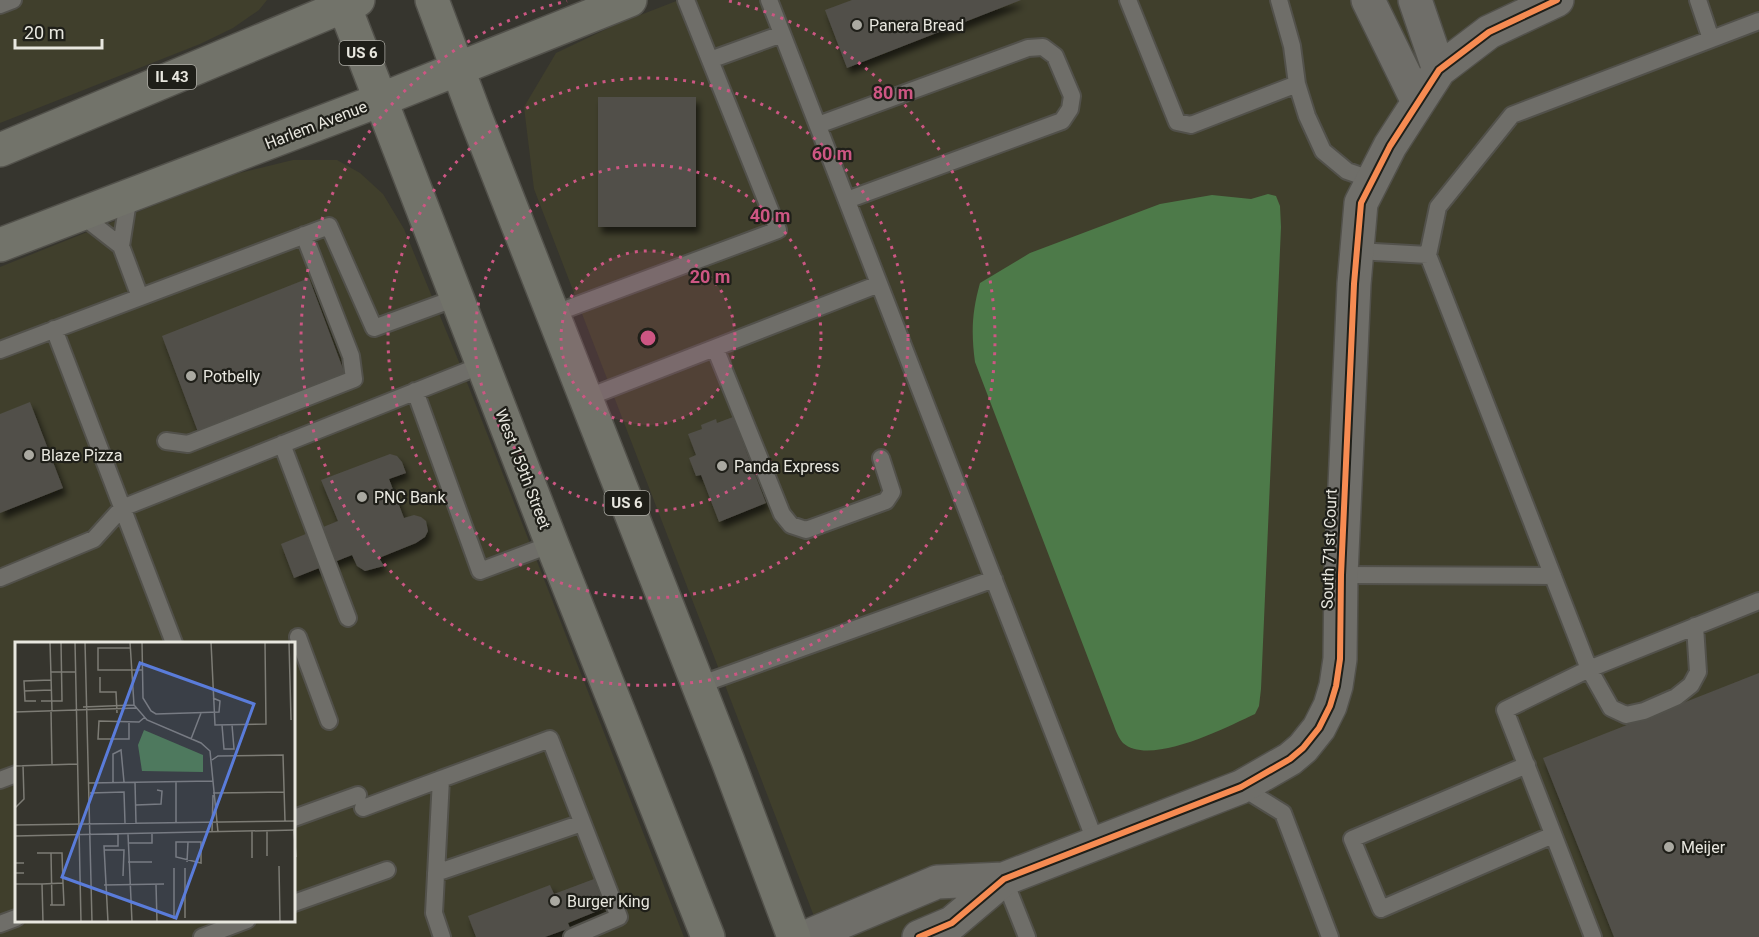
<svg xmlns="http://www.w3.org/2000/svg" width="1759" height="937" font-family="Roboto,sans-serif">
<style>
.built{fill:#403f2c;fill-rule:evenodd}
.water{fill:#4d7a49}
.building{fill:#514f49;filter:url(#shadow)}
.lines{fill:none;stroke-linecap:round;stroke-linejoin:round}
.lane-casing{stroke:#52514b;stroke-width:20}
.street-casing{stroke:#52514b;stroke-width:36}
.primary-casing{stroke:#52514b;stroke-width:36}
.lane{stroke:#6f6e69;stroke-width:16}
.street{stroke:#6f6e69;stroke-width:33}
.primary{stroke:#72736a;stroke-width:33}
.cycleway-casing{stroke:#1f1f19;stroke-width:10}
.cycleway{stroke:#f68b52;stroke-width:6}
.ring{fill:none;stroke:#cd5683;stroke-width:3;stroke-dasharray:3 6}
.poi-dot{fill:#aaa9a1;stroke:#1f1f19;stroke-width:2}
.labels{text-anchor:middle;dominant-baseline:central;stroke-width:4.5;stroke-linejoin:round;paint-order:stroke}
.shield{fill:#1f1f19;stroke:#acaba4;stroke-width:1.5}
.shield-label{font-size:15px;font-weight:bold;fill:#e8e7df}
.poi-label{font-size:16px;fill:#e8e7df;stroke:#1f1f19;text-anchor:start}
.street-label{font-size:16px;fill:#e8e7df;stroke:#1f1f19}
.inset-road{fill:none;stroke:#7d7c75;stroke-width:1.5}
.view{fill:#5a7cda;fill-opacity:0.15;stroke:#5a7cda;stroke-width:3}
.inset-edge{fill:none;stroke:#e8e7df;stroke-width:3}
.centre{fill:#cd5683;stroke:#1f1f19;stroke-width:3}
.ring-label{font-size:18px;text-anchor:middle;font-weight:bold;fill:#cd5683;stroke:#1f1f19;stroke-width:4.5;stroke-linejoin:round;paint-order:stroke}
</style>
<defs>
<filter id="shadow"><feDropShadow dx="3.5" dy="6" stdDeviation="3" flood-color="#0009"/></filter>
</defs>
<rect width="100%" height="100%" fill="#36352e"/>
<path class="built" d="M 0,0 L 267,0 L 259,10 L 233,28 L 200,44 L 0,123 Z
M 679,0 L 1759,0 L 1759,937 L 822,937 L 534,189 L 524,107 L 556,53 L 617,24 Z
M 293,160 L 337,160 L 360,173 L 383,194 L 404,229 L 459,362 L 684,937 L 0,937 L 0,267 L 227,176 ZM 16,643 L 294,643 L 294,920 L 16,920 Z"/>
<path class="water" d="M 1268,194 L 1276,196 L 1280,206 L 1281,227 L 1261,689 L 1259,706 L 1255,714 C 1227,727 1150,767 1123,743 C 1117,737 1113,722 1109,713 L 975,362 C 971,332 972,312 980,283 L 1030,253 L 1160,204 L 1212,195 L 1251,199 Z"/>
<path class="building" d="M 852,0 L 1021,0 L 847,68 L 825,10 Z
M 598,97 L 696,97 L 696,227 L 598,227 Z
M 309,278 L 345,374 L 198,432 L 162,336 Z
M 30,402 L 63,488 L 0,513 L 0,414 Z
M 733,417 L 766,503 L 719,522 L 701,475 L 696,476 L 689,458 L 696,455 L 688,434 L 702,429 L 701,425 L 716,419 L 717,423 Z
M 390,454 L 397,456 L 402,462 L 406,473 L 389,479 L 404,518 L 414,515 L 421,517 L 426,521 L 428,531 L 425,537 L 416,543 L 379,558 L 384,566 L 365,571 L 357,566 L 352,555 L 294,578 L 281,544 L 338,521 L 321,480 Z
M 1759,673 L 1759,937 L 1614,937 L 1543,758 Z
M 594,879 L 605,908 L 568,923 L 570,928 L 545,937 L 476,937 L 468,916 L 550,885 L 554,894 Z"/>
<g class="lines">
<defs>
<path id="lane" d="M 769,0 L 1096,843
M 1128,0 L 1177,122 L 1191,125 L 1297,84
M 1279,0 L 1292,46 L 1297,84 L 1307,116 L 1323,151 L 1347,171 L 1373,180
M 1698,0 L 1711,39
M 0,5 L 13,0
M 710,60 L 782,34
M 818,125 L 1028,48 L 1043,47 L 1055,56 L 1072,96 L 1070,109 L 1062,121 L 847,200
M 80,214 L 121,246 L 129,195
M 121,246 L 140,297
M 1357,251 L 1428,255
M 553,314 L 778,230 L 686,0
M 54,329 L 174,643
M 715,348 L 782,514 L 791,525 L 806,530 L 886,501 L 892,492 L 881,458
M 0,350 L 329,226 L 374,328 L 456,298
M 415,391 L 480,571 L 552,544
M 586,398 L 879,284
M 166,441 L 188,444 L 354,379 L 351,356 L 304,235
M 282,444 L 348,618
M 1341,575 L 1553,576
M 0,578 L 94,539 L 122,508 L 482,365
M 1695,626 L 1698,672 L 1691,685 L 1676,697 L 1644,711 L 1626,715 L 1611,708 L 1589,669 L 1428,255 L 1438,207 L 1512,115 L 1759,21
M 298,637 L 329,721
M 699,685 L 994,579
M 1527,765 L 1352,839 L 1381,909 L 1553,835
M 0,780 L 16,774
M 1241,787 L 1283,813 L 1330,937
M 363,808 L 441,779
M 294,818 L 358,795
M 436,873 L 582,823
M 1004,879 L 1027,937
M 294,903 L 387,870
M 0,924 L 16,918
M 202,937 L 247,920
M 442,937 L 434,913 L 441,779 L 550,739 L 619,917 L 572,937
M 1593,937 L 1505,710 L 1589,669 L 1759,601"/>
<path id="street" d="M 1368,0 L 1418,102
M 1415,0 L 1439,70
M 806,937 L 937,882 L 1004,879
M 919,937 L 952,923 L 1004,879 L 1241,787 L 1290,759 L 1303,748 L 1319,728 L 1330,706 L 1336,686 L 1340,659 L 1341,575 L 1354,284 L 1361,203 L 1390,146 L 1439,70 L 1489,32 L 1557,0"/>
<path id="primary" d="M 342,0 L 552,544 L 708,937
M 432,0 L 476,118 L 728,761 L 794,937
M 0,150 L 358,0
M 0,245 L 380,100 L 630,0"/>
</defs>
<use href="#lane" class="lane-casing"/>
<use href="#street" class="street-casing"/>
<use href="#primary" class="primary-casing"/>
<use href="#lane" class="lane"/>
<use href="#street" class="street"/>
<use href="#primary" class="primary"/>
<defs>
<path id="cycleway" d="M 919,937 L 952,923 L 1004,879 L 1241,787 L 1290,759 L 1303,748 L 1319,728 L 1330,706 L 1336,686 L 1340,659 L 1341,575 L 1354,284 L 1361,203 L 1390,146 L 1439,70 L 1489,32 L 1557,0"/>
</defs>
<use href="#cycleway" class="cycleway-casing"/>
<use href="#cycleway" class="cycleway"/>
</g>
<circle cx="648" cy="338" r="87" fill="#cd5683" fill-opacity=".12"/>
<g class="ring">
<circle cx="648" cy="338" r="87"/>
<circle cx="648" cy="338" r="173"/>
<circle cx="648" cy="338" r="260"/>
<path d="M729 1A347 347 0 1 1 567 1"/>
</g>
<g class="poi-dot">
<circle cx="857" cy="25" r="6"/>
<circle cx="191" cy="376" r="6"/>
<circle cx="29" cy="455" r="6"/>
<circle cx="722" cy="466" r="6"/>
<circle cx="362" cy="497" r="6"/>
<circle cx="1669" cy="847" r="6"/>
<circle cx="555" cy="901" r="6"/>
</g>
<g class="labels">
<g class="shield">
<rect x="339.5" y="41" width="45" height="24" rx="4.5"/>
<rect x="148" y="65" width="48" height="24" rx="4.5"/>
<rect x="604.5" y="491" width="45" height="24" rx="4.5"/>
</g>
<g class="shield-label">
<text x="362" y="53">US 6</text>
<text x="172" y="77">IL 43</text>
<text x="627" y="503">US 6</text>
</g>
<g class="poi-label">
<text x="869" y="25">Panera Bread</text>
<text x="203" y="376">Potbelly</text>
<text x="41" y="455">Blaze Pizza</text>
<text x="734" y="466">Panda Express</text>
<text x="374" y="497">PNC Bank</text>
<text x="1681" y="847">Meijer</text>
<text x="567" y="901">Burger King</text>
</g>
<g class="street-label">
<text transform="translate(316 125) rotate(-21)">Harlem Avenue</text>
<text transform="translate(523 469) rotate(69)">West 159th Street</text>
<text transform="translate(1329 549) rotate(-88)">South 71st Court</text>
</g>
</g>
<g transform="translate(15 642)">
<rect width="280" height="280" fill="#36352e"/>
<path d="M 129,88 L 188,113 L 188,130 L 127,129 L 123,103 Z" fill="#4d7a49"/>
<path class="inset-road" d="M 35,0 L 37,69M 60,0 L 66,280M 70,0 L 77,280M 115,0 L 119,63 L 132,78 L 186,101 L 195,109 L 203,190M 127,0 L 128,56 L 136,69 L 141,72 L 204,70 L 205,59 L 198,56M 196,0 L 200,83 L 251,82 L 250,0M 274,0 L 276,78M 115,6 L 83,6 L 83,28 L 127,28M 36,30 L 60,30M 85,35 L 85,50 L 101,50 L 102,71M 9,49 L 36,48M 21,59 L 10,59 L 9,39 L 36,38M 26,59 L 47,59 L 46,0M 68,65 L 119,63M 36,69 L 37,122M 0,70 L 122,66M 114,81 L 114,97 L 83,97 L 84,79 L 124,80 L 130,75M 207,83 L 209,107 L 219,107 L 217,83M 176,97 L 186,71M 197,118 L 203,114 L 268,113 L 270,179M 0,124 L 62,122M 120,140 L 121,181M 74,141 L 198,139M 98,141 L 98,112 L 106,108 L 109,140M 75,151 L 109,150 L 110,181M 198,151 L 269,150M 121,163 L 146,162 L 147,149 L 142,148M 0,166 L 9,157 L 8,123M 161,180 L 161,139M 0,183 L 281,179M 252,188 L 252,214M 279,188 L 281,215M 237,189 L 237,216M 197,190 L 198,153M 113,192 L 117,280M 0,194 L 281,188M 161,200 L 186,200 L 186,221 L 161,215 ZM 113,201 L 137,201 L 137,191M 89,208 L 109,208 L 108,234M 22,211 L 47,211 L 48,241 L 27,242M 36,211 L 37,263M 113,220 L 137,220M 172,220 L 173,200M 9,221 L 0,221 L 0,231 L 9,231M 264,224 L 265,280M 170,226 L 170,276M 0,242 L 27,242 L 28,280M 141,242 L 142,280M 89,243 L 149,242M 35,263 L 49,263 L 48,241M 159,277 L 159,226M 93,280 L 89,204 L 103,204 L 103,192"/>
<path class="view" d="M 125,21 L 239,62 L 161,276 L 47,235 Z"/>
<rect width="280" height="280" class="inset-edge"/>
</g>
<circle cx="648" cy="338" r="9" class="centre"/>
<g class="ring-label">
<text x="893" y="99">80 m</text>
<text x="832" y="160">60 m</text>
<text x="770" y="222">40 m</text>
<text x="710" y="283">20 m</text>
</g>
<path d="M15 39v9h87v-9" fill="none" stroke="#e8e7df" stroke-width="3"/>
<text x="24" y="39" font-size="18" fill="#e8e7df" stroke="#1f1f19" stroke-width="4.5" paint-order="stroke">20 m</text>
</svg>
